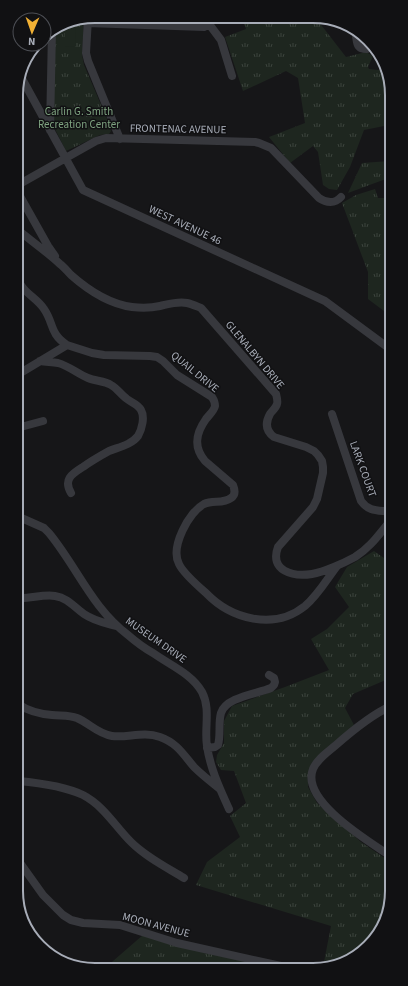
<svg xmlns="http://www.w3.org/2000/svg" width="408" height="986" font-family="'Source Sans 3',sans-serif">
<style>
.grass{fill:url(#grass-tufts)}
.pitch{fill:#1e261f}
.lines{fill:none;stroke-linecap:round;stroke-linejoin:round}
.street{stroke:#37383d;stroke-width:8}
.labels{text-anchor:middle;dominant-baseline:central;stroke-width:3;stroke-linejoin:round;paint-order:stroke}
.park-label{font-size:11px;fill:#7fa381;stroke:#111113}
.street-label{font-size:11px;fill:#a8adb8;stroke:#111113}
.rim{fill:none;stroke:#a8adb8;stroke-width:2}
</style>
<defs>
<pattern id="grass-tufts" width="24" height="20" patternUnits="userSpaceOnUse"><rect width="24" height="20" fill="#1e261f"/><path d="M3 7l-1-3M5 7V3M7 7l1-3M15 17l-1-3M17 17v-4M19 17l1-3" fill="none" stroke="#3c433d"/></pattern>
</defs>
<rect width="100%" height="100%" fill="#161618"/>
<path class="grass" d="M 242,17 L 315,17 L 346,57 L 366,52 L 373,56 L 368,67 L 369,69 L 387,71 L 389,75 L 390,128 L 384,126 L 364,130 L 350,167 L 337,190 L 329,189 L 323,185 L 318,152 L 313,146 L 290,163 L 269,137 L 305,123 L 298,78 L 286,71 L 243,91 L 225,37 L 246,29 Z
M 84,18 L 82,55 L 84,65 L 110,126 L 111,131 L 109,134 L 100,135 L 66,151 L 53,125 L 54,29 L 65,22 Z
M 390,161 L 390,179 L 383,180 L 348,193 L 362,163 Z
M 375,189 L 378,198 L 390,198 L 390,313 L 388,314 L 368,299 L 368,272 L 342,203 L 356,195 Z
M 374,551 L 391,563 L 391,682 L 388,679 L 353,694 L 345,708 L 354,725 L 311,764 L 308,777 L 308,787 L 317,803 L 361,842 L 392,863 L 392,896 L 375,939 L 333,967 L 323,967 L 331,926 L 196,885 L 207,862 L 240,837 L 230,816 L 246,803 L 234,771 L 221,770 L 216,762 L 217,755 L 224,743 L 224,721 L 232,706 L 285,687 L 329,670 L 311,639 L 327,629 L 349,607 L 335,587 L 347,567 Z
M 143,935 L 266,966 L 267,968 L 105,968 Z"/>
<path class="pitch" d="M 65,23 L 76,23 L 75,47 L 65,46 Z"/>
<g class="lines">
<path class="street" d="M 88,18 L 86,53 L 88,61 L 120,139
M 87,23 L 204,27 L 209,24
M 209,24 L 221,40 L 232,76
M 355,32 C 358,40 354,49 367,49 L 371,44
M 20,75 L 83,190 L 325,301 L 390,349
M 50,130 L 52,30
M 16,186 L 96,141 L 106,138 L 255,142 L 259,143 L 271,148 L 319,198 C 326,203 335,204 341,197
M 16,189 L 48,246 L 55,256
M 17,229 C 31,241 46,251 60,264 C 64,267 67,271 71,275 C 88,290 109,304 132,307 C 141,308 151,308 160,306 C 169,304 178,301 187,303 C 192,304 196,306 201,308 L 276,394 C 277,398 278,401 277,404 C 276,408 272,411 270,414 C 265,423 266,431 274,437 L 306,447 L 314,451 L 318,455 L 322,461 L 323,467 L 323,473 L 317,499 L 313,507 L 278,547 C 269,571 293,577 312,574 C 324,572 344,563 355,557 C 371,547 379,534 391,520
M 17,279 C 19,282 21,286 24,289 C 30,296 39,301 44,309 C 54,323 49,333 67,345
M 40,361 C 46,362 52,362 58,363 C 69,366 78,374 88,378 C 95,381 105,381 111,385 C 117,388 121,395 127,399 C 132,403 138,404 141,410 C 145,417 142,429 138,436 C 131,445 119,447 109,451 C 100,456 91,461 83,467 C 72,474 63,479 71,493
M 17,375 L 67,345 L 92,353 L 104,355 L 150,356 L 157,357 L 163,361 L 177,375 L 212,397 C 214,400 215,403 215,406 C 214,411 209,415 206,419 C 196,433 193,447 205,461 L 233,485 C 235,490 236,495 231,498 C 223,504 213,500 204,504 C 189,512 170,547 179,564 C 183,573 198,586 206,593 C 231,619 274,631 305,606 C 318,595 327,579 337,566
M 332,414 L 361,501 C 369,512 378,510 391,512
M 17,428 L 43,421
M 17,516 L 44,528 L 49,533 C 77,567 92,608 128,635 C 136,642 144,648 153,653 C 170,665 192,674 202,692 C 211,709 204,729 207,746 C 210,768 220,789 229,809
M 18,598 C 30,599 43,594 55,596 C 68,598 74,607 84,614 C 94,621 105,623 116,626
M 18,704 C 28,711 40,714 52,715 C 61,716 69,715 77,718 C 89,723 98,734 112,736 C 128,738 143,731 160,737 C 177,743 183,754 194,767 C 202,775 211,782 220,789
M 391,706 C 371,715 353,730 336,745 C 328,752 317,759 313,769 C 300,801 370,842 392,857
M 207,748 L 215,747 L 218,745 C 221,735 218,723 221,713 C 226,697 257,694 271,688 L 274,685 L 275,682 L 274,678 L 269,675
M 18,781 C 40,783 64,786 83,795 C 104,806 115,826 131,842 C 146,857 166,867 184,878
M 18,860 L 43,895 L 63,915 L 71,920 L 83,923 L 120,925 L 177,943 L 290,968"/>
</g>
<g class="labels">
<g class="park-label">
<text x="79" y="111">Carlin G. Smith<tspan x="79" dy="13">Recreation Center</tspan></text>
</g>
<g class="street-label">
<text transform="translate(178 129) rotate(1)">FRONTENAC AVENUE</text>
<text transform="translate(185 225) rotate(25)">WEST AVENUE 46</text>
<text transform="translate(255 355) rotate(50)">GLENALBYN DRIVE</text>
<text transform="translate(195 372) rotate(39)">QUAIL DRIVE</text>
<text transform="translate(363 469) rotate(70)">LARK COURT</text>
<text transform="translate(156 640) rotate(35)">MUSEUM DRIVE</text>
<text transform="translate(156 925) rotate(15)">MOON AVENUE</text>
</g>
</g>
<path d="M0 0H408V986H0ZM95 23H313A72 72 0 0 1 385 95V891A72 72 0 0 1 313 963H95A72 72 0 0 1 23 891V95A72 72 0 0 1 95 23Z" fill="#111113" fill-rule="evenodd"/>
<path class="rim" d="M95 23H313A72 72 0 0 1 385 95V891A72 72 0 0 1 313 963H95A72 72 0 0 1 23 891V95A72 72 0 0 1 95 23Z"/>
<g transform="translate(32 32) rotate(182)"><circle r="19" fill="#111113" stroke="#4d4f55"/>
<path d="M0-3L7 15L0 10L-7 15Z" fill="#f2b134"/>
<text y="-6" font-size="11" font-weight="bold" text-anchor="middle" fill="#a8adb8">N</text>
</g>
</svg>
